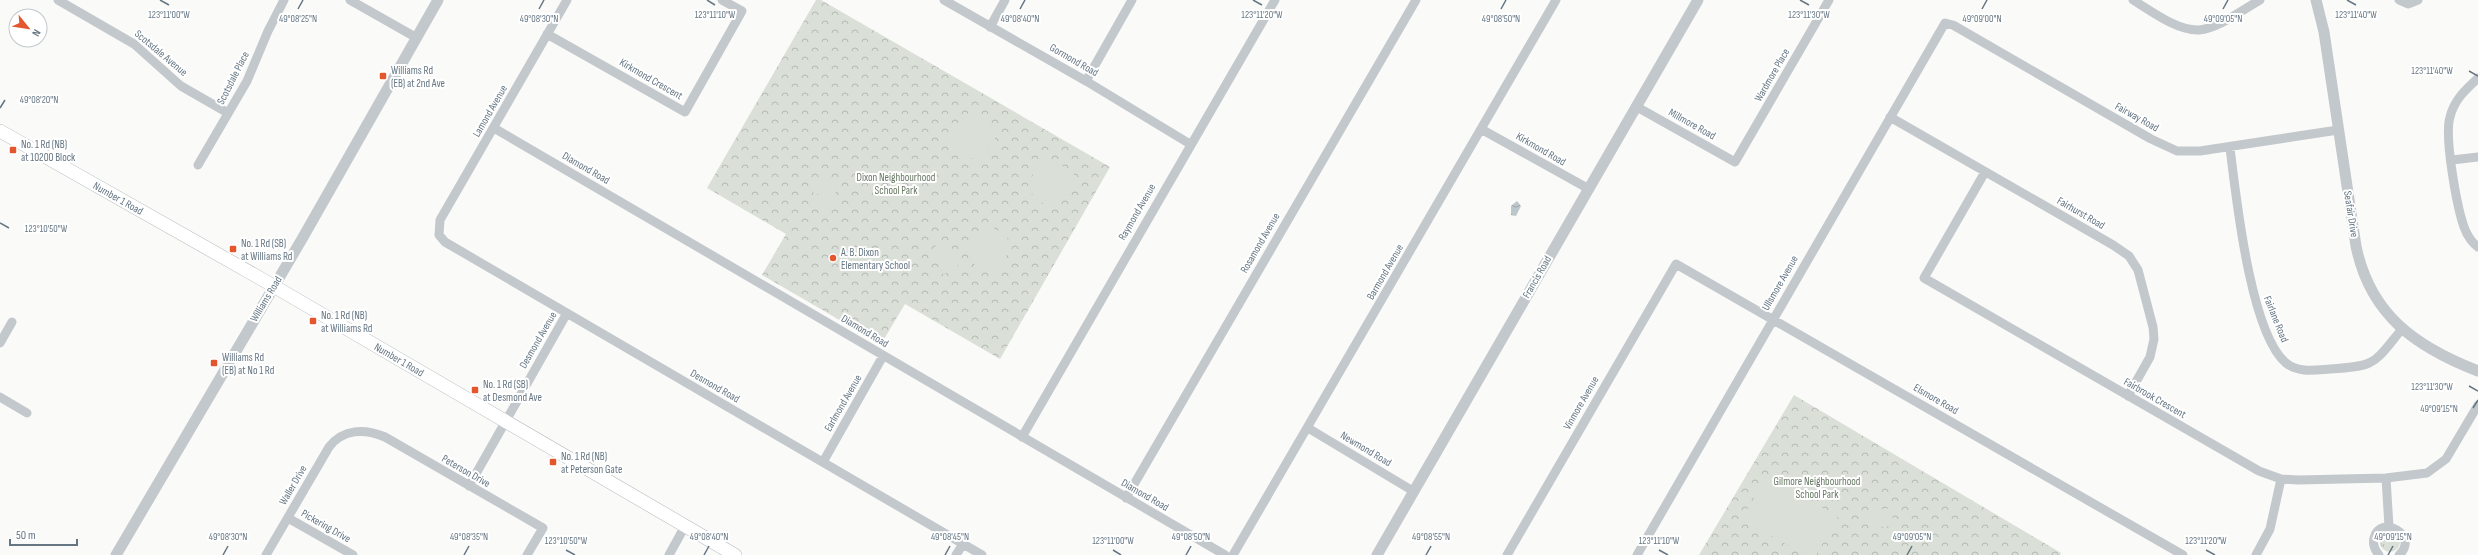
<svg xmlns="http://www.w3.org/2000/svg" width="2478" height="555" font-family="'Sofia Sans Condensed',sans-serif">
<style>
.grass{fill:url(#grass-tufts)}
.park{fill:url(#park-crowns)}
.pitch{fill:#dadfd7}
.water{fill:url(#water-waves)}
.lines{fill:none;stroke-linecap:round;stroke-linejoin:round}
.secondary-casing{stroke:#b3babf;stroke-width:14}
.minor{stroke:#c3c8cc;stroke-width:9}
.tertiary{stroke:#c3c8cc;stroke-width:11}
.secondary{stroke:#fff;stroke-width:13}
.ticks{fill:none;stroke:#657683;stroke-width:1.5}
.poi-dot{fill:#e4572e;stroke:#fff;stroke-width:1.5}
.labels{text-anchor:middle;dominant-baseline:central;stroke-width:4;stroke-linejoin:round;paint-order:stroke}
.street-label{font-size:11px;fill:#657683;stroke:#fff}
.poi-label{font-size:11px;fill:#657683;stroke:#fff;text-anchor:start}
.park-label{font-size:11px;fill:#687a64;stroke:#fff}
.ticks-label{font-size:10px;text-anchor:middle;fill:#657683;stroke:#fff;stroke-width:4;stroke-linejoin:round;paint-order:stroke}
</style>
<defs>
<pattern id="grass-tufts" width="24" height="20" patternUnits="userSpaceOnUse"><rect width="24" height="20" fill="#dadfd7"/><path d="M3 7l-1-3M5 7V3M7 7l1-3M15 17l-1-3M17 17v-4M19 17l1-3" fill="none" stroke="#b4b9b4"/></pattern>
<pattern id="park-crowns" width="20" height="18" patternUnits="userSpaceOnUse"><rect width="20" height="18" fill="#dadfd7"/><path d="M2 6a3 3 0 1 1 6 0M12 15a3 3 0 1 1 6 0" fill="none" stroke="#b4b9b4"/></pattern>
<pattern id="water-waves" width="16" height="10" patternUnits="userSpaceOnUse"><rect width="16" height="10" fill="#bbc7cb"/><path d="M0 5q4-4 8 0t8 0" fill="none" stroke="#9ca6aa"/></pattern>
</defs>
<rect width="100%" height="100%" fill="#fafaf8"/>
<path class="grass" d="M2380 542a10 10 0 1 1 20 0a10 10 0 1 1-20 0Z"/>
<path class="park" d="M 816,0 L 821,0 L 1110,167 L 1000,359 L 905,304 L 881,344 L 762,275 L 786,234 L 707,188 Z
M 1794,395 L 2061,553 L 2060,555 L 1699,555 Z"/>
<path class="pitch" d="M 970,113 L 1000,130 L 980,163 L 947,143 L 963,115 Z
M 1044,156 L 1073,172 L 1075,178 L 1060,205 C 1052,206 1046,205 1039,201 C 1021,189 1035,169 1044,156 Z
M 831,177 L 835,189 L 814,195 L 811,183 Z
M 835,190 L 838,203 L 818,209 L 814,196 Z
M 992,227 L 1007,236 C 1012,255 1001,275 979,272 C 970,259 968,252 971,236 L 981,230 Z
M 950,242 L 959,270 L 943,274 L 935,246 Z
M 1768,475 L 1838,517 L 1816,555 L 1804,555 L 1742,518 Z
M 1892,508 L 1893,526 L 1869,528 L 1867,511 Z"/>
<path class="water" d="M 1517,201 L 1521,206 L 1516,216 L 1511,215 L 1511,206 Z"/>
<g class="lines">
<defs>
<g id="secondary">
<path id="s1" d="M 0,131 L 258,277 L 735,555"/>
</g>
</defs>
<use href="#secondary" class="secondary-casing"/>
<path class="minor" d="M 58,0 L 134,44 L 181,86 L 228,113
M 350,0 L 417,38
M 567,0 L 440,220 L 439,235 L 445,242 L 982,555
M 944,0 L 1086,81 L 1190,144
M 2133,0 C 2151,11 2177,31 2199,30 C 2219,28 2242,10 2260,0
M 2399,0 L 2408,4 L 2418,0
M 990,27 L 1005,0
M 547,34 L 685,112 L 742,11 L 722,0
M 2478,78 C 2466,89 2454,100 2450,117 C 2444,137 2457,207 2464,227 C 2467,235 2471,242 2478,247
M 1086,81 L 1132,0
M 1637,107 L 1735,162 L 1829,0
M 1890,117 L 2113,245 L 2129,256 L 2138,270 L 2153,327 L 2154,339 L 2150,357 L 2128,396
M 494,128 L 1225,555
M 1481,129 L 1589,189
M 2230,148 C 2236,195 2250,333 2286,363 C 2298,373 2315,370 2330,369 C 2377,366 2373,364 2402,329
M 2452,160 L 2478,157
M 198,165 L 247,81 L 268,31 L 284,0
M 1985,172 L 1924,278 L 2259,471 L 2281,479 L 2298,480 L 2386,478 L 2427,473 L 2446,459 L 2478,405
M 0,343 L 12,322
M 0,397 L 27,413
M 1308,428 L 1413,491
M 1022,437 L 1275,0
M 823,462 L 883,356
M 2386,478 L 2389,527
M 469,486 L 567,313
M 1126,498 L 1416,0
M 288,518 L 353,555
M 266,555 L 329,447 C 343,429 364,428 385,437 L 543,528 L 527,555
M 669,555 L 685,526
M 956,555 L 963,544
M 1233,555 L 1556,0
M 1507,555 L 1676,264 L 2183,555
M 1637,555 L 1945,23 L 1953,25 L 2151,139 L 2177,151 L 2200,151 L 2338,130
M 2256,555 L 2270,529 L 2281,479
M 2379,555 C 2375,550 2372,545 2374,538 C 2381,513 2420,536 2399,555"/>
<path class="tertiary" d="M 2316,0 L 2324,32 L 2356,246 C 2370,315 2416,347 2478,371
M 116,555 L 302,239 L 438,0
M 1377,555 L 1698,0"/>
<use href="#secondary" class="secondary"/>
</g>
<path class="ticks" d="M 160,0 L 169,5M 707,0 L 715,5M 1253,0 L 1262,5M 1800,0 L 1809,5M 2347,0 L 2356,5M 298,9 L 303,0M 539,9 L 544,0M 1020,9 L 1025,0M 1501,9 L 1506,0M 1982,9 L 1987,0M 2223,9 L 2228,0M 2469,71 L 2478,76M 0,108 L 5,100M 0,223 L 9,228M 2469,386 L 2478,391M 2473,408 L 2478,400M 566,550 L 575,555M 1113,550 L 1121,555M 1659,550 L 1668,555M 2206,550 L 2215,555M 223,555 L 228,546M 464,555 L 469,546M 704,555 L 709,546M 945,555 L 950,546M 1186,555 L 1191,546M 1426,555 L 1431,546M 1907,555 L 1912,546M 2388,555 L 2393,546"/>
<g class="poi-dot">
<rect x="379" y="72" width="8" height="8" rx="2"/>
<rect x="9" y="146" width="8" height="8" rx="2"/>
<rect x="229" y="245" width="8" height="8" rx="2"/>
<circle cx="833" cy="258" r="4"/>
<rect x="309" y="317" width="8" height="8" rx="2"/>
<rect x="210" y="359" width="8" height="8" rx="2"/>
<rect x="471" y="386" width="8" height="8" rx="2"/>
<rect x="549" y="458" width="8" height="8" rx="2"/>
</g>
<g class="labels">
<g class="street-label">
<text transform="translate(161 53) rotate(40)">Scotsdale Avenue</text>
<text transform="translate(1074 60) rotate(30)">Gormond Road</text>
<text transform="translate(1772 75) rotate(-60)">Wardmore Place</text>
<text transform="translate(233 78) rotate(-63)">Scotsdale Place</text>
<text transform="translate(651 79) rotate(30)">Kirkmond Crescent</text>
<text transform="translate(490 111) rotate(-60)">Lamond Avenue</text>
<text transform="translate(2137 117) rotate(29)">Fairway Road</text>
<text transform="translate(1692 124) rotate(29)">Millmore Road</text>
<text transform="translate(1541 149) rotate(30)">Kirkmond Road</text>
<text transform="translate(586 168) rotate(30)">Diamond Road</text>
<text stroke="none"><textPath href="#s1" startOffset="136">Number 1 Road</textPath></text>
<text transform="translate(1137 212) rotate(-60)">Raymond Avenue</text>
<text transform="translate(2081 213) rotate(30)">Fairhurst Road</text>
<text transform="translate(2351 214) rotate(81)">Seafair Drive</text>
<text transform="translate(1260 243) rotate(-60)">Rosamond Avenue</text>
<text transform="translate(1385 272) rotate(-60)">Barmond Avenue</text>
<text transform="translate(1537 277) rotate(-60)">Francis Road</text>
<text transform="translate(1780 283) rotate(-60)">Ullsmore Avenue</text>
<text transform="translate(266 299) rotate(-59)">Williams Road</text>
<text transform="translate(2276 319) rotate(68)">Fairlane Road</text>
<text transform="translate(865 331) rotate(31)">Diamond Road</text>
<text transform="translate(538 340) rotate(-60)">Desmond Avenue</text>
<text stroke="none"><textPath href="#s1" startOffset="460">Number 1 Road</textPath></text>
<text transform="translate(715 386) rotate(30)">Desmond Road</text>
<text transform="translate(2155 398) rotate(30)">Fairbrook Crescent</text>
<text transform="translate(1936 399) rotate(30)">Elsmore Road</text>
<text transform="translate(843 403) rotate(-60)">Earlmond Avenue</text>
<text transform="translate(1581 403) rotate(-60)">Vinmore Avenue</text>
<text transform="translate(1366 449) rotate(31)">Newmond Road</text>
<text transform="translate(466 471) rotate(30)">Peterson Drive</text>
<text transform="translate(293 485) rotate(-60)">Waller Drive</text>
<text transform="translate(1145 495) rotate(30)">Diamond Road</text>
<text transform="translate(326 526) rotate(30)">Pickering Drive</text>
</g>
<g class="poi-label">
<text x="391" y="70">Williams Rd<tspan x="391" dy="13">(EB) at 2nd Ave</tspan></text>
<text x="21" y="144">No. 1 Rd (NB)<tspan x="21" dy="13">at 10200 Block</tspan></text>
<text x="241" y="243">No. 1 Rd (SB)<tspan x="241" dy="13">at Williams Rd</tspan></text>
<text x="841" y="252">A. B. Dixon<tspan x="841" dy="13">Elementary School</tspan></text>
<text x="321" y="315">No. 1 Rd (NB)<tspan x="321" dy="13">at Williams Rd</tspan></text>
<text x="222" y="357">Williams Rd<tspan x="222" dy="13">(EB) at No 1 Rd</tspan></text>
<text x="483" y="384">No. 1 Rd (SB)<tspan x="483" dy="13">at Desmond Ave</tspan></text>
<text x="561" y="456">No. 1 Rd (NB)<tspan x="561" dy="13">at Peterson Gate</tspan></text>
</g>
<g class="park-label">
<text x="896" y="177">Dixon Neighbourhood<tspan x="896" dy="13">School Park</tspan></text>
<text x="1817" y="481">Gilmore Neighbourhood<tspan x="1817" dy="13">School Park</tspan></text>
</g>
</g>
<g class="ticks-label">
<text x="715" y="18">123°11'10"W</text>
<text x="169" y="18">123°11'00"W</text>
<text x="1809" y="18">123°11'30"W</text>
<text x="1262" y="18">123°11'20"W</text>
<text x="2356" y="18">123°11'40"W</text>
<text x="298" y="22">49°08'25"N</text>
<text x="539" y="22">49°08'30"N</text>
<text x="1020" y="22">49°08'40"N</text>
<text x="1501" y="22">49°08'50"N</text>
<text x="1982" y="22">49°09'00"N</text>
<text x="2223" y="22">49°09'05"N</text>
<text x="2432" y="74">123°11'40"W</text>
<text x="39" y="103">49°08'20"N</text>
<text x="46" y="232">123°10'50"W</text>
<text x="2432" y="390">123°11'30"W</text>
<text x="2439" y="412">49°09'15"N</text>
<text x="228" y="540">49°08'30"N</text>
<text x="469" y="540">49°08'35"N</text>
<text x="709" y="540">49°08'40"N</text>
<text x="950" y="540">49°08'45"N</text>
<text x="1191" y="540">49°08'50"N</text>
<text x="1431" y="540">49°08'55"N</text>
<text x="1912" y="540">49°09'05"N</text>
<text x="2393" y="540">49°09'15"N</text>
<text x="566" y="544">123°10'50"W</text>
<text x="1113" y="544">123°11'00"W</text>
<text x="1659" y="544">123°11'10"W</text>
<text x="2206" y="544">123°11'20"W</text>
</g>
<g transform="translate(28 28) rotate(120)"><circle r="19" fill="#ffffff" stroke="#c1c8cd"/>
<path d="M0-3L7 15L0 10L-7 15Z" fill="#e4572e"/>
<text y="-6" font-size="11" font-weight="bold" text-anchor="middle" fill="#657683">N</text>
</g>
<path d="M10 539v6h67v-6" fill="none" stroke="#657683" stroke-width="2"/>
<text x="16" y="539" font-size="12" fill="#657683" stroke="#ffffff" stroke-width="3" paint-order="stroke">50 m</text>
</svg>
